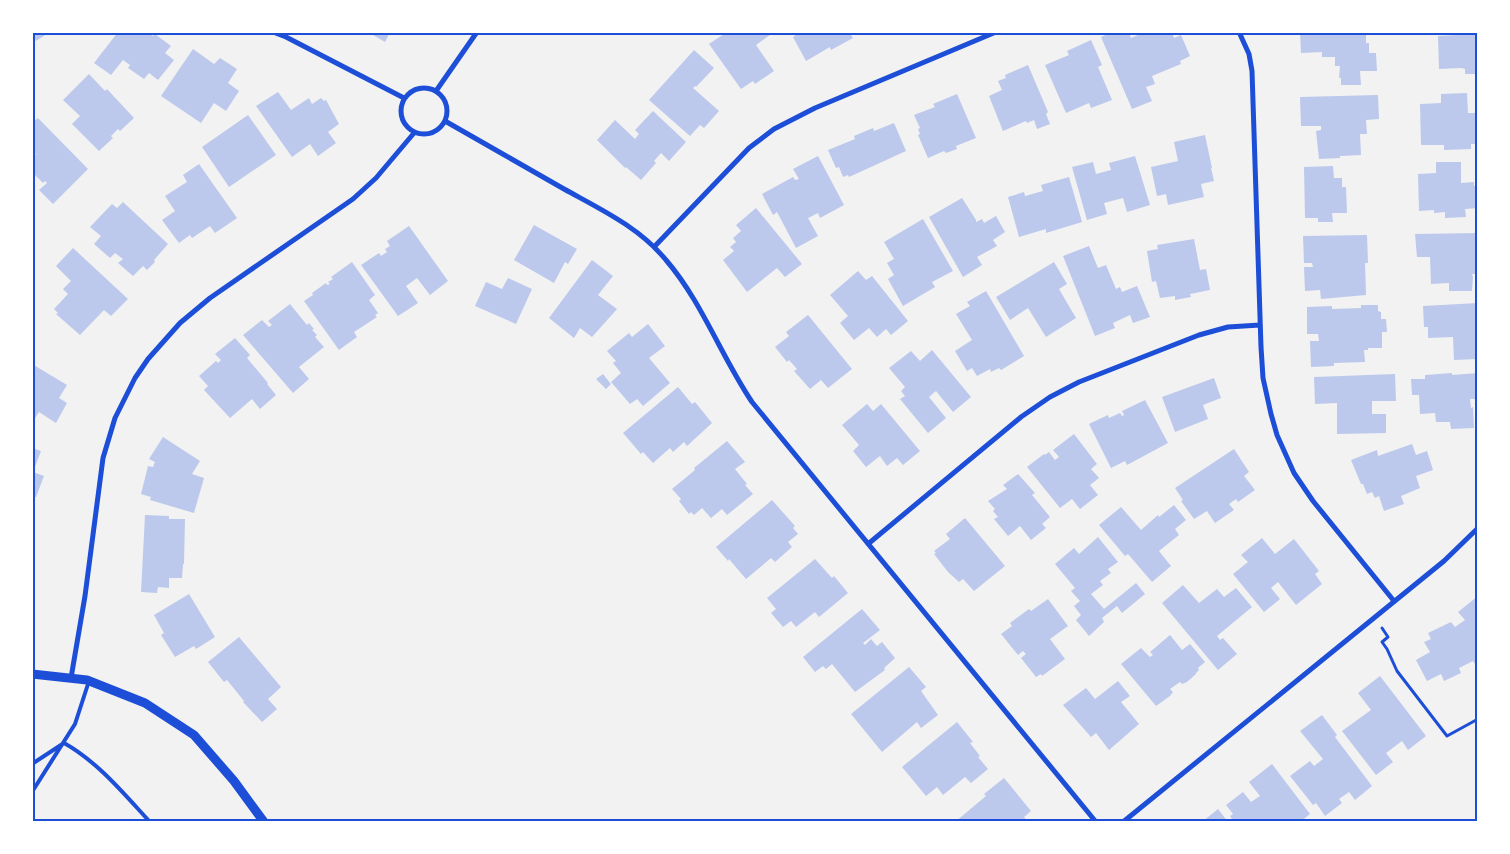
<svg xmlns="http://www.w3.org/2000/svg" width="1510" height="854" font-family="Poppins,sans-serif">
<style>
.building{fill:#bdc9ec}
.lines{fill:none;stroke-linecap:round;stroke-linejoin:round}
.path{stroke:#1d4ed8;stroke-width:3}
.service{stroke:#1d4ed8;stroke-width:4}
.minor{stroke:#1d4ed8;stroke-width:5}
.tertiary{stroke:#1d4ed8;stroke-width:9}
.neatline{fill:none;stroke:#1d4ed8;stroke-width:2}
</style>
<rect width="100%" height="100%" fill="#f2f2f2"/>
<path class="building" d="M 32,32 L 50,32 L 36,41 Z
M 118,32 L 148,32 L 153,36 L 155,34 L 171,46 L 165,53 L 174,60 L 158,80 L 149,73 L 144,79 L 128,68 L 130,65 L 123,60 L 111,75 L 94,63 Z
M 368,32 L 390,32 L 385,42 Z
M 727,32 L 774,32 L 756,45 L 774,71 L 755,84 L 753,81 L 741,89 L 709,44 Z
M 793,32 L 849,32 L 853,38 L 831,50 L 830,47 L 806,61 L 793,37 L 795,36 Z
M 1112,32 L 1129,32 L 1131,38 L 1145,32 L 1148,34 L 1152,32 L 1172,32 L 1174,38 L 1181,35 L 1190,56 L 1180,61 L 1181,64 L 1152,76 L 1155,84 L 1146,87 L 1152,101 L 1132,109 L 1101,37 Z
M 1300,32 L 1366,32 L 1366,43 L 1369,43 L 1369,53 L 1376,53 L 1377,71 L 1360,71 L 1361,85 L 1341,85 L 1341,78 L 1339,78 L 1340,66 L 1335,66 L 1335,57 L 1322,57 L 1322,52 L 1301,53 Z
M 1457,32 L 1478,32 L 1478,74 L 1465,74 L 1465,69 L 1461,68 L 1439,69 L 1438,36 L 1457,35 Z
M 1091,40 L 1102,65 L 1098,67 L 1112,100 L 1091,108 L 1089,103 L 1066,113 L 1045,65 L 1069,55 L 1067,51 Z
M 193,49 L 214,64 L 220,58 L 237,69 L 228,83 L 239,91 L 226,111 L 214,103 L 201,123 L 161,96 Z
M 694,50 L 714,68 L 696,87 L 695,86 L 693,88 L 719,111 L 704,128 L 700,125 L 690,136 L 649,100 Z
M 1028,65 L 1048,112 L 1046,114 L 1050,124 L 1037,129 L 1034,120 L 1027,123 L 1026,121 L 1003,131 L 989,96 L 1002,90 L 998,81 L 1006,78 L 1005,75 Z
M 89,74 L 105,91 L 107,89 L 134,118 L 120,131 L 118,129 L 111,136 L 113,138 L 99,151 L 72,124 L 80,116 L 63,100 Z
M 278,92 L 291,110 L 309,98 L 312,104 L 321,98 L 324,101 L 326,100 L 339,124 L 328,132 L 336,143 L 318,156 L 310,144 L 292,157 L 256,106 Z
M 1467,93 L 1468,113 L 1478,113 L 1478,144 L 1471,144 L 1471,149 L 1444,150 L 1444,145 L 1421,145 L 1420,104 L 1441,103 L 1441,94 Z
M 957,94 L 976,138 L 956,146 L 957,149 L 946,153 L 944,151 L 928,158 L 918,135 L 920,134 L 918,129 L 920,128 L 914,115 L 935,107 L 933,104 Z
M 1378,95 L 1379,119 L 1366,120 L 1367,134 L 1360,134 L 1361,155 L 1340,156 L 1340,158 L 1319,159 L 1316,131 L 1321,130 L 1321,126 L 1301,126 L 1300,97 Z
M 653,111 L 686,142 L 669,161 L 661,153 L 654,161 L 656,163 L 641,180 L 626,167 L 625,168 L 597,140 L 615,120 L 635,139 L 639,134 L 635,130 Z
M 248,115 L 276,155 L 229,187 L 202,147 Z
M 38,118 L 88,169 L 53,204 L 39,190 L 47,183 L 45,181 L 43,183 L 32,172 L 32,157 L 36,154 L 32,150 L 32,123 Z
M 894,123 L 906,151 L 849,177 L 848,175 L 843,177 L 839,167 L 836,168 L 828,150 L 855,139 L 854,136 L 873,128 L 874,131 Z
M 1205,135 L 1212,168 L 1211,168 L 1214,181 L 1201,184 L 1204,197 L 1168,205 L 1166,194 L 1157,196 L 1151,167 L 1178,161 L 1174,142 Z
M 818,156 L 844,205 L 820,218 L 818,213 L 808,218 L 818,236 L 796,248 L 777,212 L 773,215 L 762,194 L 793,177 L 795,180 L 799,179 L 793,169 Z
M 1135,156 L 1150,205 L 1127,212 L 1123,198 L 1104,203 L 1107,214 L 1087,220 L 1072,167 L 1093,162 L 1096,174 L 1111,170 L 1109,163 Z
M 1436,162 L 1461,162 L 1461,183 L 1474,182 L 1474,186 L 1478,186 L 1478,208 L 1465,209 L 1466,217 L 1445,218 L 1445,212 L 1434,213 L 1434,210 L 1419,211 L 1418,174 L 1436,173 Z
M 199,164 L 237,218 L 215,233 L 210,226 L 192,238 L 190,235 L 179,243 L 162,220 L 175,211 L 165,196 L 187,182 L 183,175 Z
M 1333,166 L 1334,178 L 1342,178 L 1342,187 L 1346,187 L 1347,213 L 1332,213 L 1333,222 L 1318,222 L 1318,218 L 1305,218 L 1304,167 Z
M 1069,177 L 1082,222 L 1046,233 L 1046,229 L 1019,237 L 1008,197 L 1024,192 L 1025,196 L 1043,191 L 1041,185 Z
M 962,198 L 976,220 L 976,222 L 982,219 L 984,223 L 996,216 L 1005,232 L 993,240 L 997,246 L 977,257 L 982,265 L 963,277 L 929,217 Z
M 123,202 L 168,244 L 154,260 L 155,262 L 147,270 L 143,266 L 133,276 L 118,263 L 123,259 L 115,253 L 110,258 L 94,244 L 101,236 L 90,227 L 112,204 L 117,208 Z
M 756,208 L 802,264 L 785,277 L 777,268 L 747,292 L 723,260 L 734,251 L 730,247 L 736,242 L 733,238 L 741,231 L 736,225 Z
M 923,219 L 953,271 L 932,282 L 935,287 L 903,306 L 888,279 L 894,275 L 887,263 L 894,259 L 884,242 Z
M 534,225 L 577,249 L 568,264 L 565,262 L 554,283 L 514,260 Z
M 409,226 L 448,281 L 430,295 L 417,278 L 406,286 L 418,303 L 398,316 L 361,265 L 379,253 L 381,256 L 387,252 L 385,249 L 390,246 L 387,241 Z
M 1478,233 L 1478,260 L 1476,260 L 1476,274 L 1472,274 L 1473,277 L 1472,291 L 1449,291 L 1449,283 L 1431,284 L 1430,257 L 1417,257 L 1415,234 Z
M 1367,235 L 1368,263 L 1365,263 L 1366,295 L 1321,299 L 1320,290 L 1305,291 L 1304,267 L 1313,267 L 1312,263 L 1304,263 L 1303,236 Z
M 1194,239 L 1200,270 L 1206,269 L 1210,290 L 1190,294 L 1191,297 L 1175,300 L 1175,296 L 1160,298 L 1156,281 L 1152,282 L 1147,251 L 1158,249 L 1157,245 Z
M 1089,246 L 1098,268 L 1106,265 L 1116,289 L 1120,287 L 1122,292 L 1137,286 L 1150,317 L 1133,323 L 1130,315 L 1113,323 L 1115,328 L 1095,336 L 1063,256 Z
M 73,248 L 128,299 L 111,316 L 104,310 L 80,335 L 56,314 L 58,313 L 54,309 L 68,294 L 63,289 L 71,281 L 56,266 Z
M 592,260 L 613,276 L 598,295 L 617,309 L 592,337 L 580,328 L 574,338 L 549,318 Z
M 352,262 L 375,295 L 369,300 L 378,313 L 375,315 L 377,317 L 354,332 L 357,337 L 339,350 L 304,301 L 313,295 L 312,293 L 326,283 L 327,285 L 330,284 L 328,282 L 333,279 L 331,277 Z
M 1054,262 L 1067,284 L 1059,289 L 1076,318 L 1046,337 L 1028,308 L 1010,320 L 996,297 Z
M 858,271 L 866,280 L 872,276 L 908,321 L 891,335 L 886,329 L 877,337 L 869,328 L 854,340 L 840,323 L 848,316 L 830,295 Z
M 508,278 L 532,289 L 516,324 L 475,306 L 486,282 L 502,289 Z
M 986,291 L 1024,356 L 1001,370 L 999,368 L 991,372 L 990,369 L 977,376 L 972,368 L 967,371 L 955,351 L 972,340 L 956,314 L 970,306 L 967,302 Z
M 1478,303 L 1478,359 L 1454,360 L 1453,337 L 1428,338 L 1428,327 L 1424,327 L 1423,306 Z
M 290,304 L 307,325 L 309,323 L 314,329 L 312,330 L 317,335 L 315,337 L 324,347 L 299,367 L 309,379 L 293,393 L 243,335 L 262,320 L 269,327 L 272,325 L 268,321 Z
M 1361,305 L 1378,305 L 1378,311 L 1381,312 L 1381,319 L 1386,319 L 1387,332 L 1382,332 L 1382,348 L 1368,348 L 1368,350 L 1364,350 L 1365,362 L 1334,363 L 1334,366 L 1311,367 L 1310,341 L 1319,341 L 1318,334 L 1307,334 L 1307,307 L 1332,306 L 1332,309 L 1361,308 Z
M 808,315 L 852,369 L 828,388 L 821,380 L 810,389 L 794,371 L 797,369 L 789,360 L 787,362 L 775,347 L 789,336 L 786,332 Z
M 648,324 L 665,346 L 649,358 L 670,383 L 643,406 L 637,399 L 630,404 L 611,382 L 621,373 L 613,363 L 616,361 L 607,351 L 629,333 L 632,337 Z
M 235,338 L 250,355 L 247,358 L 268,383 L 267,384 L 276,395 L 260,409 L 252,399 L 230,418 L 204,390 L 208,386 L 199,376 L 216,361 L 218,363 L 221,360 L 215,354 Z
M 932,350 L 971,397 L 953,412 L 936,391 L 929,397 L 946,418 L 928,433 L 900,399 L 905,396 L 901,391 L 905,387 L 889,368 L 911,351 L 920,361 Z
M 32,364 L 67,385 L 59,398 L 67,403 L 56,423 L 39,412 L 32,423 Z
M 1452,373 L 1452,375 L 1478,373 L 1478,399 L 1470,399 L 1471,408 L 1473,407 L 1474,428 L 1451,429 L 1450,422 L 1436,422 L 1435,413 L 1420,414 L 1419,395 L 1412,395 L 1411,379 L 1425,379 L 1425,375 Z
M 603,374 L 611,384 L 606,389 L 596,379 Z
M 1395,374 L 1396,401 L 1372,401 L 1372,414 L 1386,414 L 1386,433 L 1337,434 L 1337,403 L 1315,404 L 1314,377 Z
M 1214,378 L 1221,398 L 1203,405 L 1208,419 L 1175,432 L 1162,397 Z
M 678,387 L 692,404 L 695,402 L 712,423 L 687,446 L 684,442 L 673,452 L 670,448 L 653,463 L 643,452 L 641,454 L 623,433 Z
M 1145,400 L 1168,443 L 1127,465 L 1125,461 L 1111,468 L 1089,424 L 1108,415 L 1109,418 L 1120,413 L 1122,416 L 1124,415 L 1122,411 Z
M 867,404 L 873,411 L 881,404 L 920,451 L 903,465 L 897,458 L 887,466 L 880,456 L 866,467 L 853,451 L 859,445 L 842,425 Z
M 1074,434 L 1097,464 L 1091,469 L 1099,478 L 1090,485 L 1098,495 L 1080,509 L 1072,499 L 1060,508 L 1027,467 L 1044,454 L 1045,455 L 1049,452 L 1055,460 L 1059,457 L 1053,450 Z
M 163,437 L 200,461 L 192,474 L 204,478 L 194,513 L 150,500 L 151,497 L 141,494 L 148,466 L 153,467 L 155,462 L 149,459 Z
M 727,441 L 745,462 L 735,469 L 747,484 L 745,485 L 753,494 L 727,515 L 722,509 L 711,518 L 702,508 L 694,515 L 691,512 L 689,514 L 679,501 L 681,499 L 672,489 L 695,470 L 694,468 Z
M 1412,444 L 1416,455 L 1427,451 L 1433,470 L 1416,476 L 1420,488 L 1401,496 L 1404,504 L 1384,511 L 1379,496 L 1375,498 L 1372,492 L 1367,494 L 1363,484 L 1361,484 L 1351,460 L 1377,450 L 1378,456 Z
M 32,448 L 41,451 L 33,472 L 44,476 L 36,497 L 34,497 L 33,501 Z
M 1234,449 L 1249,472 L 1244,476 L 1255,490 L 1238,502 L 1236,499 L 1229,504 L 1234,510 L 1215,523 L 1207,511 L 1194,519 L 1181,501 L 1183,500 L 1175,488 Z
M 1018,474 L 1035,493 L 1032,495 L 1050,517 L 1042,524 L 1046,528 L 1031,540 L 1020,526 L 1008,536 L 994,519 L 998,517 L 993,511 L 995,509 L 988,501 L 1007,489 L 1003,485 Z
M 772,500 L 795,526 L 793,528 L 798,534 L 788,542 L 792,547 L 775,562 L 771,558 L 746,579 L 729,559 L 728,561 L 716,547 Z
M 1174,505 L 1186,520 L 1175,529 L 1179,535 L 1159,551 L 1171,566 L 1152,582 L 1128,554 L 1125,556 L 1099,525 L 1121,507 L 1141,530 L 1158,515 L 1159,517 Z
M 145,515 L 169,516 L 169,519 L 185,519 L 184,564 L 183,564 L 182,578 L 169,578 L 169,588 L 158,587 L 157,593 L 141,592 Z
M 965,518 L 1005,566 L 974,591 L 963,579 L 959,582 L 948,572 L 934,554 L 936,553 L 934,551 L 950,539 L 946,534 Z
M 1098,537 L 1118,562 L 1108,569 L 1111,573 L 1100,581 L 1103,585 L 1091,594 L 1104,609 L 1136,583 L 1145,594 L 1122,613 L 1117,606 L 1102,618 L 1104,622 L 1089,636 L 1076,620 L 1081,615 L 1074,606 L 1080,601 L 1071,591 L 1075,588 L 1055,564 L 1074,548 L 1079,554 Z
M 1262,538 L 1275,554 L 1294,539 L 1319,571 L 1315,574 L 1322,584 L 1296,605 L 1278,582 L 1271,588 L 1280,599 L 1264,612 L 1233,574 L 1248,562 L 1241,555 Z
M 815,559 L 832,578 L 834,576 L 848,593 L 819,617 L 815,612 L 796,627 L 791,621 L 783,627 L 771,613 L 776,609 L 767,598 Z
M 1183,585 L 1199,603 L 1217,589 L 1224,597 L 1236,588 L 1252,607 L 1217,636 L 1220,640 L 1223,638 L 1237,654 L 1218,670 L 1162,603 Z
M 189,594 L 215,637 L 196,649 L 194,646 L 175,657 L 161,635 L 164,633 L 154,615 Z
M 1478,596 L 1478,662 L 1475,664 L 1473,661 L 1459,668 L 1461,673 L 1444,681 L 1441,674 L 1427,681 L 1416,660 L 1430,652 L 1424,642 L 1431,639 L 1428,633 L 1451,622 L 1455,627 L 1465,620 L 1458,612 Z
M 1048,599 L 1068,626 L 1050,639 L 1065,659 L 1042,676 L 1041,674 L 1036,677 L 1021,658 L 1026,654 L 1023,651 L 1018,655 L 1001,634 L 1012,626 L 1010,623 L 1029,609 L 1031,611 Z
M 862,609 L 880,630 L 863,643 L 865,645 L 871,639 L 877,646 L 882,642 L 895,658 L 884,668 L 885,670 L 855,692 L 832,664 L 826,669 L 823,666 L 815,672 L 803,657 Z
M 1170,635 L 1182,650 L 1190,644 L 1205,662 L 1198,668 L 1199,670 L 1196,673 L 1196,674 L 1187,682 L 1182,684 L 1180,682 L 1170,689 L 1173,692 L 1170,696 L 1156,706 L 1121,664 L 1141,648 L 1150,657 L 1153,655 L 1150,652 Z
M 239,637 L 281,687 L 268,699 L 277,709 L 262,722 L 243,702 L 244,701 L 227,680 L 224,682 L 208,662 Z
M 909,667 L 926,687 L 921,691 L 938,715 L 921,728 L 917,722 L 882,752 L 851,714 Z
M 1380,676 L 1426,736 L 1408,750 L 1402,741 L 1386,753 L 1393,762 L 1376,775 L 1342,731 L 1371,710 L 1358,693 Z
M 1118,681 L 1130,696 L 1121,702 L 1139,724 L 1109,750 L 1096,733 L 1091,737 L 1063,705 L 1086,688 L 1095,699 Z
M 1322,715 L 1337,735 L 1335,737 L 1372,786 L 1355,800 L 1349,792 L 1339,799 L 1342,803 L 1325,816 L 1316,803 L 1313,805 L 1290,776 L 1310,761 L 1314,766 L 1323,759 L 1300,731 Z
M 957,722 L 973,742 L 970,743 L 980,756 L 978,757 L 988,769 L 971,783 L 965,777 L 943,795 L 937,787 L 926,796 L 902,767 Z
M 1272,764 L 1310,814 L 1300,822 L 1292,822 L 1290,819 L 1287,822 L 1234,822 L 1230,816 L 1233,814 L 1226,805 L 1243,792 L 1251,802 L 1260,796 L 1249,782 Z
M 1004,778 L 1031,811 L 1024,817 L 1028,822 L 955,822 L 986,796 L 984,794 Z
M 1218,809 L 1228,822 L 1202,822 Z"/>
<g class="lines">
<path class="path" d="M 1382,628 L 1388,637 L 1382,642 L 1387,649 L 1397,671 L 1447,736 L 1478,719"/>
<path class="service" d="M 32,764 L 64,743 C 98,762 124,794 150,822
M 32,792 L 75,724 L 89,681"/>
<path class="minor" d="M 273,32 L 286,37 L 404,98
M 1239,32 L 1249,54 L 1252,71 L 1261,347 L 1263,378 L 1271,414 L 1277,435 L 1294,473 L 1313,501 L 1394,601
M401 111a23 23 0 1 1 46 0a23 23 0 1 1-46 0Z
M 436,91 L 477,32
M 445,121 C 485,144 524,166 564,189 C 600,209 639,227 666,260 C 702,302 721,356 752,402 L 1096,822
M 654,247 L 749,148 L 774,129 L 815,108 L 996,32
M 868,544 L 1021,417 L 1050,397 L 1079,382 L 1199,335 L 1228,327 L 1260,325
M 71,678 L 85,596 L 103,458 L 115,418 L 135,378 L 148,359 L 180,323 L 210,298 L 353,199 L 376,178 L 414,133
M 1123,822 L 1444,561 L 1478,528"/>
<path class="tertiary" d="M 32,674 L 87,680 L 145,703 L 194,735 L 234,781 L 264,822"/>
</g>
<rect width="1510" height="854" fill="none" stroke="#ffffff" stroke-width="68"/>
<rect x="34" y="34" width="1442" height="786" class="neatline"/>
</svg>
